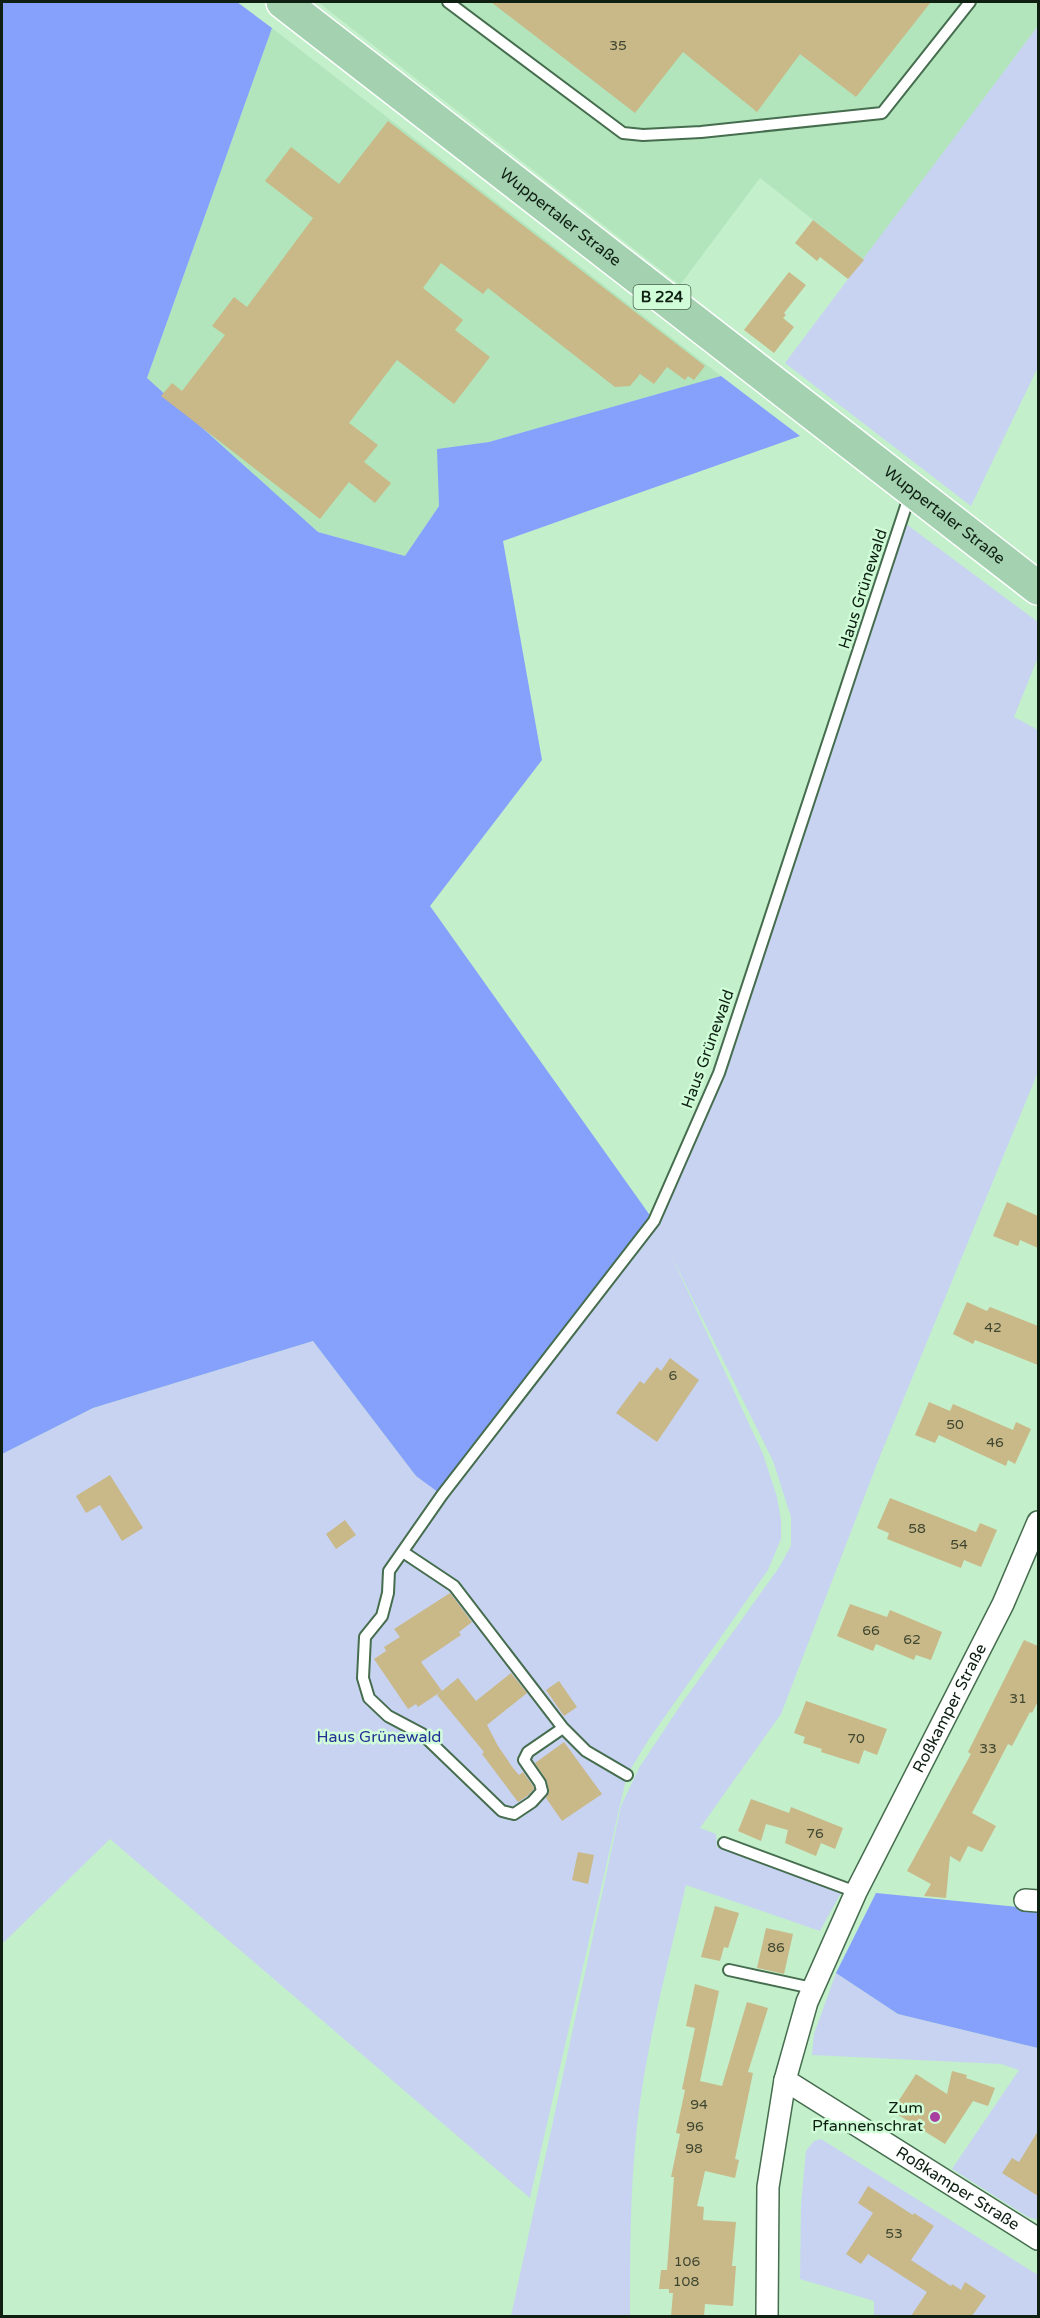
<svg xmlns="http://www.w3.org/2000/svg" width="1040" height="2318" font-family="'Varela Round',sans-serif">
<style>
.built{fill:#b2e5bc}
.green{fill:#c8d3f1}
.forest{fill:#86a1fb}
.building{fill:#c9b888}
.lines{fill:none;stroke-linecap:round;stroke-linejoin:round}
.service-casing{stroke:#456d4e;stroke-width:14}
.minor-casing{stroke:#456d4e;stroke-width:24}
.primary-casing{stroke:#fff;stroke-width:36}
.service{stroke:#fff;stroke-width:10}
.minor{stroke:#fff;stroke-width:21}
.primary{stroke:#a4d1b0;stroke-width:33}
.poi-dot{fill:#a83ea0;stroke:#d0fdd8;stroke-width:2}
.labels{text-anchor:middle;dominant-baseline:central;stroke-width:5;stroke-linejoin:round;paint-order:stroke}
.number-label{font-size:14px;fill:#3e4630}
.shield{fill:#d0fdd8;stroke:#49624e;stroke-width:1.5}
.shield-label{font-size:15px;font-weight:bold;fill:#0f2013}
.street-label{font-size:16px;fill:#0f2013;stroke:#d0fdd8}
.park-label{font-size:16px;fill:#243096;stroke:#d0fdd8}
.poi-label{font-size:16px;fill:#0f2013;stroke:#d0fdd8;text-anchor:end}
</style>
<rect width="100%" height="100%" fill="#c3efcb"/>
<path class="built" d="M 318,2 L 1038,2 L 1038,26 L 864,260 L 760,178 L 680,285 Z
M 272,28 L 721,376 L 489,442 L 438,449 L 439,506 L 405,556 L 318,532 L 147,378 Z"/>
<path class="green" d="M 1038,26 L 1038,367 L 971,506 L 785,363 Z
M 902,521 L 1038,622 L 1038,657 L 1014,717 L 1038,730 L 1038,1072 L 880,1456 L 781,1714 L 700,1828 L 716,1834 L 717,1847 L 842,1891 L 820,1931 L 686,1885 C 668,1964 646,2045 637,2126 C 630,2189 630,2253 630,2316 L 511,2316 L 621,1806 L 639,1768 L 682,1703 L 778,1569 L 791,1546 L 791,1517 L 773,1461 L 670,1253 L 763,1454 L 777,1497 L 781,1520 L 781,1539 L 768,1570 L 649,1739 L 627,1775 L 530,2198 L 110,1839 L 2,1944 L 2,1454 L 93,1408 L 313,1341 L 416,1476 L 442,1494 L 654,1221 L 719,1073 Z
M 836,1973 L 898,2014 L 1038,2048 L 1038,2220 L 1028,2217 L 952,2169 L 1019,2070 L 1001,2064 L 812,2055 L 814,2034 Z
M 821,2139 L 1038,2275 L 1038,2316 L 874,2316 L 874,2301 L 800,2279 L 801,2204 L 806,2151 L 814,2141 Z"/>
<path class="forest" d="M 2,2 L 237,2 L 272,28 L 147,378 L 318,532 L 405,556 L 439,506 L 437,449 L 489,442 L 721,376 L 800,436 L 503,541 L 542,760 L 430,906 L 654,1221 L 442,1495 L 416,1476 L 313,1341 L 93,1408 L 2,1454 Z
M 876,1893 L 1038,1909 L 1038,2048 L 898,2014 L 836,1973 Z"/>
<path class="building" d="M 491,2 L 931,2 L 856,97 L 800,54 L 757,112 L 683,52 L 635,113 Z
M 388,121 L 705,366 L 694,380 L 688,376 L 685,380 L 667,367 L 654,384 L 640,374 L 630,386 L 615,387 L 488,288 L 483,294 L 441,263 L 423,288 L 463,320 L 455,330 L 490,357 L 454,404 L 397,360 L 349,423 L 378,445 L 364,462 L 391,483 L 375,503 L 349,482 L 320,519 L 161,396 L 172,383 L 182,391 L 225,335 L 212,326 L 234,297 L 247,307 L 313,218 L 265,181 L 291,147 L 339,184 Z
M 813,220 L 864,260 L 848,279 L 820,257 L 817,261 L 795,243 Z
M 789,272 L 806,285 L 784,313 L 786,315 L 783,318 L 794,327 L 774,353 L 744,330 Z
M 1007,1202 L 1038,1216 L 1038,1248 L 1020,1240 L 1018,1246 L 993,1236 Z
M 967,1302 L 987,1311 L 990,1307 L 1038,1326 L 1038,1365 L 975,1340 L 973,1344 L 953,1334 Z
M 670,1358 L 699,1380 L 657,1442 L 616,1413 L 640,1381 L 644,1384 L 657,1367 L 661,1371 Z
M 929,1402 L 950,1411 L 953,1404 L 1013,1430 L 1016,1422 L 1031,1429 L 1015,1464 L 1008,1460 L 1006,1466 L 939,1435 L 935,1443 L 915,1435 Z
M 110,1475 L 143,1528 L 122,1541 L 100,1505 L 86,1513 L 76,1496 Z
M 890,1498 L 976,1532 L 980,1523 L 997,1530 L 981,1567 L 964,1560 L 961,1568 L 887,1539 L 889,1533 L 877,1528 Z
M 345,1520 L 356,1535 L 336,1549 L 326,1534 Z
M 450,1593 L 472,1622 L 459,1632 L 461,1635 L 421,1662 L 442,1691 L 418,1707 L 416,1704 L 408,1709 L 374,1659 L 386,1651 L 384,1647 L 400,1637 L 394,1629 Z
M 850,1604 L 887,1617 L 890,1610 L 942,1632 L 931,1660 L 916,1655 L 914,1660 L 876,1644 L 873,1651 L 837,1636 Z
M 1024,1640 L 1038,1646 L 1038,1701 L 1032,1713 L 1030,1712 L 1012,1746 L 1008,1744 L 972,1813 L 996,1826 L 982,1852 L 968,1846 L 960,1862 L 950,1856 L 946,1898 L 924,1896 L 931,1884 L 907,1871 L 971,1754 L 968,1752 Z
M 511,1673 L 527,1693 L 487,1725 L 498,1746 L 513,1768 L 519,1775 L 523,1772 L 533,1786 L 534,1789 L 527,1796 L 518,1802 L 482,1754 L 484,1752 L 437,1695 L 458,1678 L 476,1701 Z
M 559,1681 L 577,1707 L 564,1716 L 546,1690 Z
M 806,1701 L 887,1729 L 877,1755 L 864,1750 L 859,1764 L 821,1752 L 822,1749 L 803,1743 L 805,1737 L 794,1733 Z
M 564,1742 L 602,1794 L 562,1821 L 546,1798 L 549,1792 L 547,1781 L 535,1763 Z
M 751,1799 L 789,1813 L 791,1807 L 843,1828 L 835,1849 L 821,1843 L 816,1856 L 785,1843 L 788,1830 L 766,1824 L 761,1841 L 738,1831 Z
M 578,1852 L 594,1855 L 588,1884 L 572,1880 Z
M 715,1906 L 739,1913 L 728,1948 L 724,1947 L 720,1961 L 701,1957 Z
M 766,1928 L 793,1934 L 784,1974 L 757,1968 Z
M 695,1984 L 719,1991 L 700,2081 L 722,2086 L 747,2002 L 768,2008 L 748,2072 L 753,2073 L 735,2159 L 739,2160 L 735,2178 L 705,2171 L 697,2206 L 704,2207 L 703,2220 L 736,2222 L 732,2266 L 736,2266 L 733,2306 L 705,2304 L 704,2316 L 671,2316 L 673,2293 L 669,2293 L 669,2289 L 659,2289 L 661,2270 L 667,2270 L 674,2177 L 671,2177 L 680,2134 L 676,2133 L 685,2090 L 682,2089 L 695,2028 L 686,2026 Z
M 952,2071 L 967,2075 L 966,2078 L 995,2088 L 988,2106 L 973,2101 L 945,2144 L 892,2111 L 916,2074 L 947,2094 Z
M 1038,2131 L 1038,2196 L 1002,2173 L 1012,2158 L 1019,2162 Z
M 868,2186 L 913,2215 L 914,2213 L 934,2226 L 911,2260 L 951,2286 L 952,2284 L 961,2290 L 965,2282 L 986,2296 L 972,2316 L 911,2316 L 927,2292 L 868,2254 L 861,2264 L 846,2254 L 873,2213 L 858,2203 Z"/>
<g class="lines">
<defs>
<path id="service" d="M 448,2 L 623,133 L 643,135 L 701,132 L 882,113 L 970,2
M 403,1552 L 454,1586 L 563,1728 L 586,1751 L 627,1775
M 563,1728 L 528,1752 L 524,1760 L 540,1783 L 542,1791 L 532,1802 L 514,1814 L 502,1811 L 422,1734 L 388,1716 L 369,1698 L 363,1678 L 365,1637 L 382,1616 L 388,1593 L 389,1571 L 442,1495 L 654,1221 L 719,1073 L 910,494
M 724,1843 L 856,1892
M 729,1970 L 812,1988"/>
<g id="minor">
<path d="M 1025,1900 L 1038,1901"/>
<path id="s1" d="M 785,2080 L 1038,2239"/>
<path id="s2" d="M 767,2316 L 768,2187 L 785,2080 L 807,2002 L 856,1892 L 1003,1604 L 1038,1522"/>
</g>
<g id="primary">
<path id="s3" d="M 283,2 L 1038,588"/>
</g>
</defs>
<use href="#service" class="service-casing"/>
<use href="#minor" class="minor-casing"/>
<use href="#primary" class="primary-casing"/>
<use href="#service" class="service"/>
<use href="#minor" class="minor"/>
<use href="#primary" class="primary"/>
</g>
<circle class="poi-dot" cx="935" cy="2117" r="6"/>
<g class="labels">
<g class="number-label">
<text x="618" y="45">35</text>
<text x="993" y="1327">42</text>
<text x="673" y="1375">6</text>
<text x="955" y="1424">50</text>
<text x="995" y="1442">46</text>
<text x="917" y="1528">58</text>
<text x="959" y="1544">54</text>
<text x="871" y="1630">66</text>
<text x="912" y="1639">62</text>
<text x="1018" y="1698">31</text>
<text x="856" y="1738">70</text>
<text x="988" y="1748">33</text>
<text x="815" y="1833">76</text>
<text x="776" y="1947">86</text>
<text x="699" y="2104">94</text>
<text x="695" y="2126">96</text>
<text x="694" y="2148">98</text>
<text x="894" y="2233">53</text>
<text x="687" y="2261">106</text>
<text x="686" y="2281">108</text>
</g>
<rect class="shield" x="633.5" y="285" width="57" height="24" rx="4.5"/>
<g class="shield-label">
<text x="662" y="297">B 224</text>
</g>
<g class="street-label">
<text stroke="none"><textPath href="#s3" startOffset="351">Wuppertaler Straße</textPath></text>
<text stroke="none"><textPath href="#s3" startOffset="837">Wuppertaler Straße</textPath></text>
<text transform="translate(863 589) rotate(-72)">Haus Grünewald</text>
<text transform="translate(708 1049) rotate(-70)">Haus Grünewald</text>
<text stroke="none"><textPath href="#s2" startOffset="645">Roßkamper Straße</textPath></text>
<text stroke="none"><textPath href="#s1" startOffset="204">Roßkamper Straße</textPath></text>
</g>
<g class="park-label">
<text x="379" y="1737">Haus Grünewald</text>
</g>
<g class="poi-label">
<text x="923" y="2108">Zum<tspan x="923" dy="18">Pfannenschrat</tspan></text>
</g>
</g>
<rect width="1040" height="2318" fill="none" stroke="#0f2013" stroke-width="6"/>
</svg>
